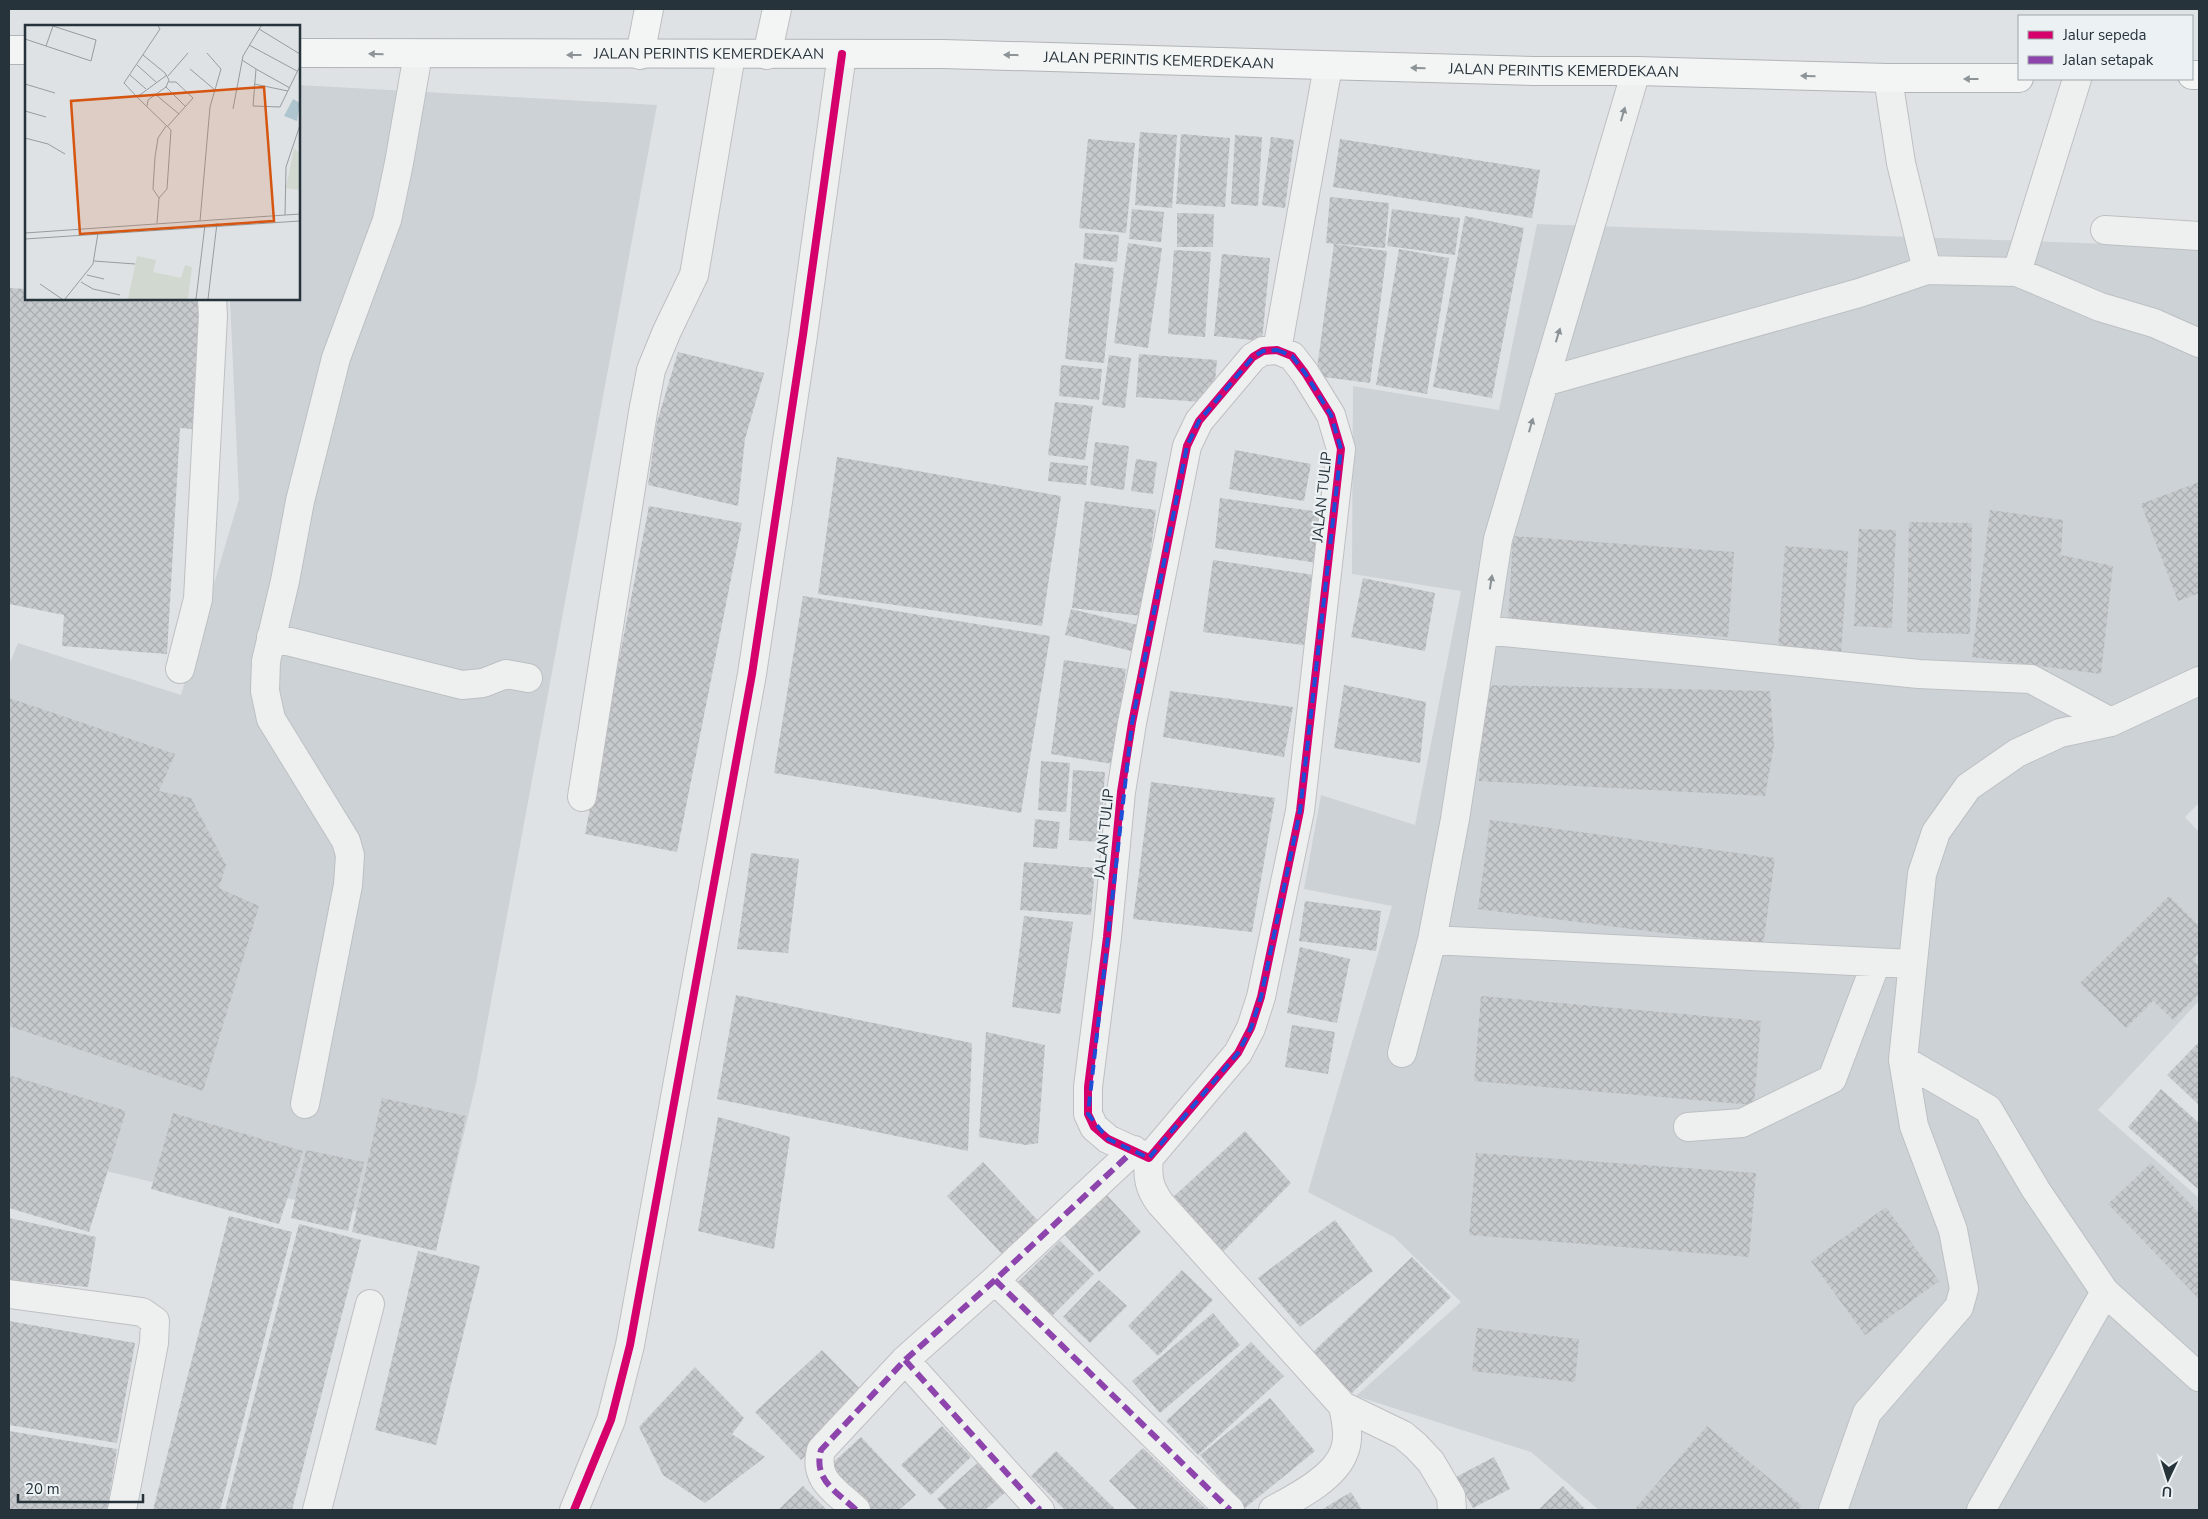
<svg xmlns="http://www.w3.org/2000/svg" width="2208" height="1519" font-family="'Nunito Sans',sans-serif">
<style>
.built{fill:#cdd2d7}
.building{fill:url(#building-cross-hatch)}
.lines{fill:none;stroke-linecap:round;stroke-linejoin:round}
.minor-casing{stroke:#bdc0c2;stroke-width:30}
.major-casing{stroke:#bcbfc1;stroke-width:30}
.highway-casing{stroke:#b1b5b8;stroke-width:30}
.minor{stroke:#eef0f0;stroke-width:28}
.major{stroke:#f3f4f4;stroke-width:28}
.highway{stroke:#f3f4f4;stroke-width:28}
.quiet{stroke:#8e44ad;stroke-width:6;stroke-dasharray:12 6;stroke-linecap:butt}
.cycleway-casing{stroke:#ecf1f4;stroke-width:11}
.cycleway{stroke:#d6006c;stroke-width:8}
.oneway{fill:#8d9498}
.oneway2{fill:#8a9296}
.marked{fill:none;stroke:#1d4ed8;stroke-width:4;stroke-dasharray:10 6;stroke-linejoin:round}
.labels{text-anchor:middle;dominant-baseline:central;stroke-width:4.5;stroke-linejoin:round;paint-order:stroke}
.street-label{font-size:15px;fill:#27333b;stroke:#ecf1f4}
.inset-road{fill:none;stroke:#959ca0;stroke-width:1}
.view{fill:#d55511;fill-opacity:0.15;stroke:#d55511;stroke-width:2.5}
.inset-edge{fill:none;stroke:#27333b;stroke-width:2.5}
</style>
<defs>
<pattern id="building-cross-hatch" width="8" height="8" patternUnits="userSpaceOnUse" patternTransform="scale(1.25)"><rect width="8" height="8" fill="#c7cacc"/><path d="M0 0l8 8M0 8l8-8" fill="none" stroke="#abaeb0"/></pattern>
</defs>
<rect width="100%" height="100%" fill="#dfe2e4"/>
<path class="built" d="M 299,85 L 657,105 L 476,1083 L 442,1226 L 245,1191 L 186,1190 L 9,1148 L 9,665 L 18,643 L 181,695 L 239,499 L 230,299 L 299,299 Z
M 1537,224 L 2199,247 L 2199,803 L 2185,817 L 2199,832 L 2199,1001 L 2098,1110 L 2199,1198 L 2199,1510 L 1599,1510 L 1531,1452 L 1356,1396 L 1461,1302 L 1394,1237 L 1308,1192 L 1392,906 L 1304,889 L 1321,795 L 1415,825 L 1461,591 L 1352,574 L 1353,386 L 1499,410 Z"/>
<path class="building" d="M 1140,132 L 1177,135 L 1172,208 L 1135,205 Z
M 1181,134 L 1230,138 L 1225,207 L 1176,204 Z
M 1235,135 L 1262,137 L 1258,206 L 1231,204 Z
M 1271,137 L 1294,140 L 1285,208 L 1262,205 Z
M 1088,139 L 1135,143 L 1126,233 L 1079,228 Z
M 1340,139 L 1540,170 L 1532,218 L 1333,187 Z
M 1330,197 L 1389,203 L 1385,248 L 1326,243 Z
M 1132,209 L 1164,212 L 1161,242 L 1129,239 Z
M 1392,209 L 1460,218 L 1455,255 L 1387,246 Z
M 1177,213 L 1214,214 L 1213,247 L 1177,247 Z
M 1465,216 L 1524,228 L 1492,398 L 1433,387 Z
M 1085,233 L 1119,235 L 1117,262 L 1083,259 Z
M 1128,243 L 1162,248 L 1148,348 L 1114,343 Z
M 1334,244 L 1387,251 L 1370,383 L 1316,376 Z
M 1399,249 L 1449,258 L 1427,394 L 1376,385 Z
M 1174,250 L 1211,252 L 1205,337 L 1168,334 Z
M 1222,254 L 1270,258 L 1262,341 L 1214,336 Z
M 1075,263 L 1114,268 L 1104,363 L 1065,359 Z
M 9,288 L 26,289 L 26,299 L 205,299 L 193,429 L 180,428 L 167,654 L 62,646 L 64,615 L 9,604 Z
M 678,352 L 764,373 L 745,439 L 738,506 L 648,485 L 657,422 Z
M 1139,354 L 1217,360 L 1213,403 L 1136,397 Z
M 1109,355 L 1131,358 L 1125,408 L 1102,405 Z
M 1061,365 L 1102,369 L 1099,400 L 1059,396 Z
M 1055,402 L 1093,406 L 1085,460 L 1048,455 Z
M 1095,442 L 1129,446 L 1124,490 L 1090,485 Z
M 1235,450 L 1311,464 L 1304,501 L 1229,489 Z
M 837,457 L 1061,496 L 1042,626 L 818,594 Z
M 1136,459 L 1157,462 L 1153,494 L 1131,491 Z
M 1050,462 L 1088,466 L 1086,485 L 1048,481 Z
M 2199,482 L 2199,593 L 2178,601 L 2141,504 Z
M 1220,498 L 1320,512 L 1318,563 L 1215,548 Z
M 1085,501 L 1156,510 L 1142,616 L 1072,608 Z
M 649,506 L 742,523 L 677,852 L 585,834 Z
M 1990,510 L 2063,520 L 2061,555 L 2113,566 L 2101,674 L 1972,657 Z
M 1909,522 L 1972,523 L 1970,634 L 1907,632 Z
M 1859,529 L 1896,530 L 1892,628 L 1854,626 Z
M 1513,536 L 1734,552 L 1728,637 L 1508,621 Z
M 1785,546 L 1848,551 L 1841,654 L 1778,650 Z
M 1213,560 L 1321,576 L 1310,646 L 1203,632 Z
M 1363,578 L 1435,593 L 1425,651 L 1351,637 Z
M 803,596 L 1050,636 L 1021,813 L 774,773 Z
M 1071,609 L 1142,626 L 1136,652 L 1065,635 Z
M 1064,660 L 1126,669 L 1113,764 L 1051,754 Z
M 1344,685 L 1426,702 L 1420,763 L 1334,748 Z
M 1483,685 L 1770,691 L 1774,745 L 1765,796 L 1479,781 Z
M 1170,691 L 1293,707 L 1284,757 L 1163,737 Z
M 9,698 L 175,754 L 159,791 L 191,798 L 226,865 L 219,888 L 259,906 L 203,1091 L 9,1026 Z
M 1041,761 L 1070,763 L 1066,812 L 1038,810 Z
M 1073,770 L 1105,772 L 1100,842 L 1069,840 Z
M 1151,782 L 1275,798 L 1252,932 L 1133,919 Z
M 1035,819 L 1060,822 L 1057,849 L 1033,847 Z
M 1490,820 L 1775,858 L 1763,946 L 1478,909 Z
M 751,853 L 799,859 L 788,953 L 737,949 Z
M 1024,862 L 1095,868 L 1091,915 L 1020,910 Z
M 2169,896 L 2199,926 L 2199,953 L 2193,960 L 2199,966 L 2199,994 L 2173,1020 L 2153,1001 L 2126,1028 L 2080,983 Z
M 1305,901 L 1381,911 L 1376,951 L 1299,941 Z
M 1024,916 L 1073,922 L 1060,1014 L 1012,1007 Z
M 1300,947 L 1350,959 L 1337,1023 L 1287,1013 Z
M 736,995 L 972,1043 L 968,1151 L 717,1099 Z
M 1481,996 L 1761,1021 L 1754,1105 L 1474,1081 Z
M 1292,1025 L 1335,1032 L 1328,1074 L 1285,1067 Z
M 986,1032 L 1045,1045 L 1038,1143 L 1026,1145 L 979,1137 Z
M 2199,1042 L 2199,1105 L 2167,1075 Z
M 9,1075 L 126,1111 L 89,1232 L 9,1208 Z
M 2161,1089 L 2199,1123 L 2199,1190 L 2128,1127 Z
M 382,1098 L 466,1116 L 436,1251 L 352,1232 Z
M 173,1113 L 303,1151 L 279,1224 L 151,1189 Z
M 718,1117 L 790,1137 L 774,1249 L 698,1231 Z
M 1245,1131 L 1291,1183 L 1220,1255 L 1169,1201 Z
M 306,1150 L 364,1162 L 348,1231 L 291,1218 Z
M 1476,1153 L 1756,1173 L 1749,1257 L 1469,1235 Z
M 983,1162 L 1043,1226 L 1007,1259 L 947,1196 Z
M 2151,1163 L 2199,1213 L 2199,1299 L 2108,1204 Z
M 1106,1194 L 1141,1232 L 1099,1272 L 1063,1233 Z
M 1886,1207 L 1939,1281 L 1865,1335 L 1811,1261 Z
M 229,1216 L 292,1232 L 220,1510 L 153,1510 Z
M 9,1218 L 96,1237 L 88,1287 L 9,1280 Z
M 1335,1220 L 1373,1271 L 1300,1327 L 1258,1278 Z
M 299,1224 L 361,1240 L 292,1510 L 225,1510 Z
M 1060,1241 L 1094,1274 L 1051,1317 L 1017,1283 Z
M 418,1251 L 480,1266 L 436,1445 L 375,1430 Z
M 1412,1257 L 1451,1297 L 1352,1393 L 1312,1353 Z
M 1182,1270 L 1213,1300 L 1158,1356 L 1128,1326 Z
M 1099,1280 L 1127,1306 L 1090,1343 L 1063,1317 Z
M 1213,1313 L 1240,1345 L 1160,1413 L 1132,1381 Z
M 9,1321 L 135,1343 L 117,1443 L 9,1425 Z
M 1477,1328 L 1579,1339 L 1575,1382 L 1472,1371 Z
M 1251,1342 L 1284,1376 L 1198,1455 L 1166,1421 Z
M 822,1350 L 868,1397 L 801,1460 L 755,1412 Z
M 695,1367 L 744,1418 L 732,1434 L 765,1457 L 705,1503 L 663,1475 L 639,1427 Z
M 1270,1398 L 1315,1451 L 1245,1508 L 1200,1455 Z
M 942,1426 L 971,1457 L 931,1495 L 901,1465 Z
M 1707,1426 L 1802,1506 L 1798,1510 L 1634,1510 Z
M 9,1431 L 117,1449 L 107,1510 L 9,1510 Z
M 861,1437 L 916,1495 L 899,1510 L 869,1510 L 828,1467 Z
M 1143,1448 L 1207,1510 L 1138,1510 L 1109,1481 Z
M 1056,1451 L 1116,1510 L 1065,1510 L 1031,1476 Z
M 1494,1457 L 1510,1489 L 1473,1508 L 1456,1477 Z
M 981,1460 L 1008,1490 L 985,1510 L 947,1510 L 937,1499 Z
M 803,1486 L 827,1510 L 778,1510 Z
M 1563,1486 L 1586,1510 L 1538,1510 Z
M 1351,1492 L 1362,1510 L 1321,1510 Z"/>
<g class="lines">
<defs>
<path id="minor" d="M 2105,230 L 2199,236
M 1927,270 L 2017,272 L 2077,79
M 2017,272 L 2100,307 L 2154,323 L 2199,343
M 1277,350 L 1292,356 L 1305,373 L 1331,415 L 1341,449 L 1300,811 L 1261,997 L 1251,1028 L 1238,1053 L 1149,1158 L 1108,1139 L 1094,1127 L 1088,1114 L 1088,1087 L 1107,937 L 1121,792 L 1132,723 L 1187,446 L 1199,421 L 1253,357 L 1263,351 Z
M 1277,350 L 1328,66
M 1544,382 L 1859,293 L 1927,270 L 1901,163 L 1888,78
M 1484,630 L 1919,674 L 2031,679 L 2111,722
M 271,637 L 462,685 L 483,683 L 506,674 L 528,678
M 180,669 L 198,599 L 213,316 L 212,299
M 582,797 L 643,412 L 651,370 L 667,331 L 694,275 L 731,55
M 1432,940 L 1912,964
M 1402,1053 L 1432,940 L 1455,819 L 1498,539 L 1636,71
M 305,1104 L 348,885 L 350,855 L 346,841 L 271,719 L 265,691 L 266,661 L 285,581 L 300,501 L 336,358 L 387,220 L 399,163 L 418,54
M 1688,1127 L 1742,1123 L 1832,1079 L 1876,963
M 1149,1158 C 1147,1177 1149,1188 1160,1203 L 1343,1406 L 1403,1435 L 1416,1446 L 1431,1462 L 1451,1496 L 1452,1510
M 995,1280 L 1230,1510
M 2105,1292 L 2199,1377
M 9,1294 L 142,1312 L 155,1321 L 154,1343 L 122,1510
M 905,1360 L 1040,1510
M 317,1510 L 370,1304
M 574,1510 L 611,1420 L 630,1345 L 752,674 L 803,335 L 842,54
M 856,1510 C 836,1491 813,1480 821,1450 L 905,1360 L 995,1280 L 1134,1150
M 1273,1510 C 1295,1498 1335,1478 1344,1452 C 1350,1438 1346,1421 1343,1406
M 1833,1510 L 1867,1413 L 1959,1307 L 1964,1289 L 1953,1230 L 1914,1126 L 1903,1060
M 1981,1510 L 2105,1292 L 2036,1190 L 1988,1109 L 1903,1060 L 1922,874 L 1936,832 L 1968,787 L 2017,753 L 2060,733 L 2111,722 L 2199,681"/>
<path id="major" d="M 640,55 L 649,9
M 767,55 L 777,9"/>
<g id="highway">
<path d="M 9,50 L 26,50"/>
<path id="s1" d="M 299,53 L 943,54 L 1533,71 L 1636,71 L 1888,78 L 2019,78"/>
<path d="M 2192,75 L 2199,75"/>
</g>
</defs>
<use href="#minor" class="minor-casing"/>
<use href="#major" class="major-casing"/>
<use href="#highway" class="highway-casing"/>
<use href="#minor" class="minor"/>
<use href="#major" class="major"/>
<use href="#highway" class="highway"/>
<path class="quiet" d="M 995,1280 L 1230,1510
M 905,1360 L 1040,1510
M 856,1510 C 836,1491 813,1480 821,1450 L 905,1360 L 995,1280 L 1134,1150"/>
<defs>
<path id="cycleway" d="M 1277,350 L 1292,356 L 1305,373 L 1331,415 L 1341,449 L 1300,811 L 1261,997 L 1251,1028 L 1238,1053 L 1149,1158 L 1108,1139 L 1094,1127 L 1088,1114 L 1088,1087 L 1107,937 L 1121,792 L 1132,723 L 1187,446 L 1199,421 L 1253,357 L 1263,351 Z
M 574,1510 L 611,1420 L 630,1345 L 752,674 L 803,335 L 842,54"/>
</defs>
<use href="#cycleway" class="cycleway-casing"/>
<use href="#cycleway" class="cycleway"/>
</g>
<defs><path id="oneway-solid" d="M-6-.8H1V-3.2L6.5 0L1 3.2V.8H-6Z" transform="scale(1.25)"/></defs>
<g class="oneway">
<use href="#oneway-solid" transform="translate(376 54) rotate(-179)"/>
<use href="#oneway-solid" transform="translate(574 55) rotate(-180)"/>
<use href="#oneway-solid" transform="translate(1011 55) rotate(-179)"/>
<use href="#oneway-solid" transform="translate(1418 68) rotate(-179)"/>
<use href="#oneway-solid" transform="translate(1808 76) rotate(-178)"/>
<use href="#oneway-solid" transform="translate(1971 79) rotate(-180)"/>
</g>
<g class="oneway2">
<use href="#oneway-solid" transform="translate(1623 114) rotate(-74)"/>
<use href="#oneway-solid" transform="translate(1558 335) rotate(-73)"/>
<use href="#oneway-solid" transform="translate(1531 425) rotate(-74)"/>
<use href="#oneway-solid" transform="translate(1491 582) rotate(-81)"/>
</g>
<path class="marked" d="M 1277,350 L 1292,356 L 1305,373 L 1331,415 L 1341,449 L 1300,811 L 1261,997 L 1251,1028 L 1238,1053 L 1149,1158 L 1108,1139 L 1088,1114 L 1132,723 L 1187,446 L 1199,421 L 1253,357 L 1263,351 Z"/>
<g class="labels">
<g class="street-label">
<text stroke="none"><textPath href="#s1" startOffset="410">JALAN PERINTIS KEMERDEKAAN</textPath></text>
<text stroke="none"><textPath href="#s1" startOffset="860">JALAN PERINTIS KEMERDEKAAN</textPath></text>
<text stroke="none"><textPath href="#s1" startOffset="1265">JALAN PERINTIS KEMERDEKAAN</textPath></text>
<text transform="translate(1322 497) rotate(-84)">JALAN TULIP</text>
<text transform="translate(1104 834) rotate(-84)">JALAN TULIP</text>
</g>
</g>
<g transform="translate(25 25)">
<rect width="275" height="275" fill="#dfe2e4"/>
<path d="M 269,123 L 275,129 L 275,165 L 261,163 ZM 112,231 L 131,235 L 128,247 L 156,253 L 160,240 L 167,242 L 163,274 L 103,274 Z" fill="#d1d8cf"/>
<path d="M 268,74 L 275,78 L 272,96 L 259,91 Z" fill="#aec4ce"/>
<path class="inset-road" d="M 234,4 L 275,29M 0,14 L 66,36 L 71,15 L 28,1M 224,20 L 272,46M 21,21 L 28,1M 118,30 L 140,48 L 144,55 L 141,62 L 123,75 L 122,81M 217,35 L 231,44 L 228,81 L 255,82 L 275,41M 112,40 L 131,57M 165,44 L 190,65M 231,44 L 265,63M 105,50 L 121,64M 143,51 L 163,28M 0,59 L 30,68M 229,59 L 263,66M 141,62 L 161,82M 130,69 L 154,89M 112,72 L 99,58 L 135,4 L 133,1M 208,84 L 218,31 L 236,1M 0,86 L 21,92M 142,102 L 168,73 L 151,57 L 144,57M 0,113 L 23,119 L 40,129M 134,173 L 128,164 L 130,132 L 133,113 L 141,101M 260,190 L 261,142 L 275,100M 175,196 L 185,82 L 196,44 L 182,28M 132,198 L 134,173 L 142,164 L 146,105 L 112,72 L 142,50M 0,208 L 275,189M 0,214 L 275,196M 69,236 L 110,239M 62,250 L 79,254M 56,257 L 68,264 L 95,270M 15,259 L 37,274M 40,274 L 68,239 L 73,208M 171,274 L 180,200M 183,274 L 192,198"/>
<path class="view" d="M 239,62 L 249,196 L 55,209 L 46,76 Z"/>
<rect width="275" height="275" class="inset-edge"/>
</g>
<rect width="2208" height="1519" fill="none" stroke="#27333b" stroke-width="20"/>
<rect x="2018" y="15" width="175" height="65" fill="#ecf1f4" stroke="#9da5aa"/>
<rect x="2028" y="31" width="25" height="8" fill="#d6006c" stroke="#9da5aa"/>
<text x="2063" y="40" font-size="15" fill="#27333b">Jalur sepeda</text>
<rect x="2028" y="56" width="25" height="8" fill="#8e44ad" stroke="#9da5aa"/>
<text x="2063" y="65" font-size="15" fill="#27333b">Jalan setapak</text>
<g transform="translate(2168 1479) rotate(184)" stroke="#ecf1f4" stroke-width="4" paint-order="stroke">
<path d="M0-4L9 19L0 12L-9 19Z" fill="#27333b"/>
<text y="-8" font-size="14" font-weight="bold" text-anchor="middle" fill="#27333b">U</text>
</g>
<path d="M18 1494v8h125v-8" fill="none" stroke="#27333b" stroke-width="2.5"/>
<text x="25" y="1494" font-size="15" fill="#27333b" stroke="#ecf1f4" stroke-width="4" paint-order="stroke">20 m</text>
</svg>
